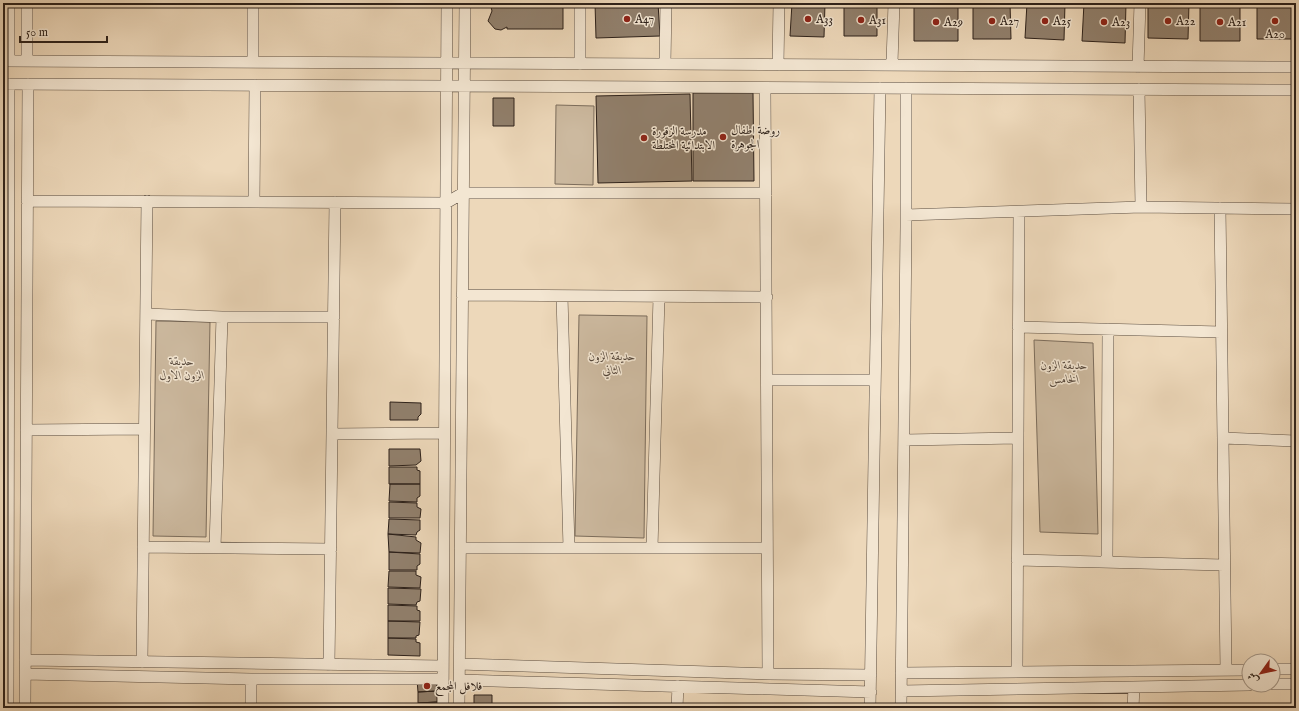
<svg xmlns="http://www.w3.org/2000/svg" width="1299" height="711" font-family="'IM FELL English',Amiri,serif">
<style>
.green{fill:#ccb99f;stroke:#7c6d5c}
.building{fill:#91806d;stroke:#2d211a}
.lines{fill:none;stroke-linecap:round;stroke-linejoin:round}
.street-casing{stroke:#5d4f42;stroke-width:12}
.street{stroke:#f3e6d2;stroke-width:11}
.poi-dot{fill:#8f2418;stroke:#f3e6d2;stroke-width:1.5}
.labels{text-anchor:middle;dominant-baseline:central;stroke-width:3;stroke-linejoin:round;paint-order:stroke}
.poi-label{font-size:12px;fill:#2d211a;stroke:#f3e6d2;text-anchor:start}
.park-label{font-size:12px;font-style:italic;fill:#55473b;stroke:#f3e6d2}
</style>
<rect width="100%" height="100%" fill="#edd8ba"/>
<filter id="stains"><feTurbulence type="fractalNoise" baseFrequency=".005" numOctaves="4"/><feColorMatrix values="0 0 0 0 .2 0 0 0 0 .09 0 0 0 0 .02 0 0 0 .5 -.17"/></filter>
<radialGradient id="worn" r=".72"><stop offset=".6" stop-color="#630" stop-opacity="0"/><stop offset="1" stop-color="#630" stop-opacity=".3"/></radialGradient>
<path class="green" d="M 556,105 L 594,106 L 593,185 L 555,184 Z
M 579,315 L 647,316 L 644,538 L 575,536 Z
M 156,321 L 210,322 L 206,537 L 153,536 Z
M 1034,340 L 1093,343 L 1098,534 L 1040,532 Z"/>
<path class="building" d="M 490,3 L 563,3 L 563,29 L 507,29 L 507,27 L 501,30 L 495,29 L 488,21 L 492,11 Z
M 595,3 L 658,3 L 660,36 L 596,38 Z
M 726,3 L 762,3 L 762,6 L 726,5 Z
M 792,3 L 825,3 L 824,37 L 790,36 Z
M 844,3 L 877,3 L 877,36 L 844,36 Z
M 914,3 L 958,3 L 958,41 L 914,41 Z
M 973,3 L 1010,3 L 1011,39 L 973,39 Z
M 1027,3 L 1065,3 L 1064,40 L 1025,38 Z
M 1084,3 L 1126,3 L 1125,43 L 1082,41 Z
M 1148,3 L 1189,3 L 1188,39 L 1148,38 Z
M 1200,3 L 1240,3 L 1240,41 L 1200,41 Z
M 1257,3 L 1293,3 L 1293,39 L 1257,39 Z
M 693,93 L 753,93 L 754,181 L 693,181 Z
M 690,94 L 692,181 L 598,183 L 596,96 Z
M 493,98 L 514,98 L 514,126 L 493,126 Z
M 390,402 L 421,403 L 421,414 L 418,417 L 418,420 L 390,420 Z
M 389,449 L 420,449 L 421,461 L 416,465 L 389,466 Z
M 389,467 L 417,467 L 417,470 L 420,471 L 420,484 L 389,484 Z
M 390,484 L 420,484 L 420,496 L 417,498 L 417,502 L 389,501 Z
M 389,502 L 417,503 L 417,507 L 421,509 L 420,518 L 389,518 Z
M 389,519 L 420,520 L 420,530 L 417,532 L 416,535 L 388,534 Z
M 388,534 L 416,537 L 416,540 L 421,543 L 420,553 L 389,552 Z
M 389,552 L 420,554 L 420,564 L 417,566 L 417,570 L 389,570 Z
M 389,571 L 416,571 L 416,575 L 421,577 L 420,588 L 388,587 Z
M 388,588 L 421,589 L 420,601 L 417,602 L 416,605 L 388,604 Z
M 388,605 L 417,606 L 417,610 L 420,611 L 420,621 L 388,621 Z
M 388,621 L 420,622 L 419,635 L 416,636 L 416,638 L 388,638 Z
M 388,638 L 416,639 L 416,642 L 420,643 L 420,656 L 388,655 Z
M 417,680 L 436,680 L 437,691 L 418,692 Z
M 437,691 L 437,702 L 418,703 L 418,692 Z
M 474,695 L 492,695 L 492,708 L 474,708 Z
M 437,702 L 437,708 L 418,708 L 418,703 Z"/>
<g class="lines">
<defs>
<path id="street" d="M 27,3 L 27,61
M 253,3 L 253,62
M 580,3 L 580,64
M 3,61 L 1296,67
M 9,61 L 9,3
M 892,63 L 894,3
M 665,64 L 666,3
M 778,65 L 779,3
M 1138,67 L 1140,3
M 3,84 L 1296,90
M 765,88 L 768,674
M 1139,89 L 1141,207
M 27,201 L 446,203 L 463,193 L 766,193
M 254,202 L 255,85
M 1220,208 L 1226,670
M 906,215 L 1141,207 L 1296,209
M 462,295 L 767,297
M 562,296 L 569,548
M 146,314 L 222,317 L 334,317
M 1018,327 L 1221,332
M 767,380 L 875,380
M 26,430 L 144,429
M 332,434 L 444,433
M 1223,438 L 1296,441
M 904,440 L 1018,438
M 143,547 L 331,549
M 215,548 L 222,317
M 460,548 L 767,548
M 652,548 L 659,297
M 1017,560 L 1224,565
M 1107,562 L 1108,329
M 25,660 L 443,666
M 142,662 L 147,201
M 460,664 L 768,674 L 871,675
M 329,665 L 335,202
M 1273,669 L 1296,669
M 1017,672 L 1019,212
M 901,673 L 1249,670
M 25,674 L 251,679 L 443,679
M 251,679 L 251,708
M 460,680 L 871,692
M 1273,684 L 1296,684
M 901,691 L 1249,685
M 8,708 L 9,84
M 25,708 L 28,84
M 443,708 L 447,3
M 459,708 L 465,3
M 677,708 L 678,686
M 870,708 L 880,88
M 901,708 L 906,227 L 906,88
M 1133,708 L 1134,687"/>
</defs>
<use href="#street" class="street-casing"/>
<use href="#street" class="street"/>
</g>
<g class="poi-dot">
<circle cx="627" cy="19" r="4"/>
<circle cx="808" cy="19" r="4"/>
<circle cx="861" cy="20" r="4"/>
<circle cx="992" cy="21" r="4"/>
<circle cx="1045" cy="21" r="4"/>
<circle cx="1168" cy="21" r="4"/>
<circle cx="1275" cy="21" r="4"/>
<circle cx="936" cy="22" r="4"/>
<circle cx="1104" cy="22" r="4"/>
<circle cx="1220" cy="22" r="4"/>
<circle cx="723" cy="137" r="4"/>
<circle cx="644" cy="138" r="4"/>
<circle cx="427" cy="686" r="4"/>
</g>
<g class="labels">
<g class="poi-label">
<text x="635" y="19">A47</text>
<text x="816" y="19">A33</text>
<text x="869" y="20">A31</text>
<text x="1000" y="21">A27</text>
<text x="1053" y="21">A25</text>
<text x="1176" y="21">A22</text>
<text x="944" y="22">A29</text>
<text x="1112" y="22">A23</text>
<text x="1228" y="22">A21</text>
<text x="1275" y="34" text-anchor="middle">A20</text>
<text x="731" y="130">روضة اطفال<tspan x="731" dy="14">الجوهرة</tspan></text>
<text x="652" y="131">مدرسة الزقورة<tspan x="652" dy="14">الابتدائية المختلطة</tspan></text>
<text x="435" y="686">فلافل المجمع</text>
</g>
<g class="park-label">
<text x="612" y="356">حديقة الزون<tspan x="612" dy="14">الثاني</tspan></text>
<text x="182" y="361">حديقة<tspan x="182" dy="14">الزون الاول</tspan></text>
<text x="1064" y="365">حديقة الزون<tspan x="1064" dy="14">الخامس</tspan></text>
</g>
</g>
<rect width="1299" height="711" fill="none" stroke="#edd8ba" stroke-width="16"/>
<rect x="4" y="4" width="1291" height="703" fill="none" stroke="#2d211a" stroke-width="2"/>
<rect x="8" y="8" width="1283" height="695" fill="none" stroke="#2d211a"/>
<g transform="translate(1261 673) rotate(237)"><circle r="19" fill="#f3e6d2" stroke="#a49788"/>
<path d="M0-3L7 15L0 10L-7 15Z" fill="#8f2418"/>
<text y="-6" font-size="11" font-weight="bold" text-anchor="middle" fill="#2d211a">ش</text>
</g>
<path d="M20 36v6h87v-6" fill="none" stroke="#2d211a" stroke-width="2"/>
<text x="26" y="36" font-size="12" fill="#2d211a" stroke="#f3e6d2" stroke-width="3" paint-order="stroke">50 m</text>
<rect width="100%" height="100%" filter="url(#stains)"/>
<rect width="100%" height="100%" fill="url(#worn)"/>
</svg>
